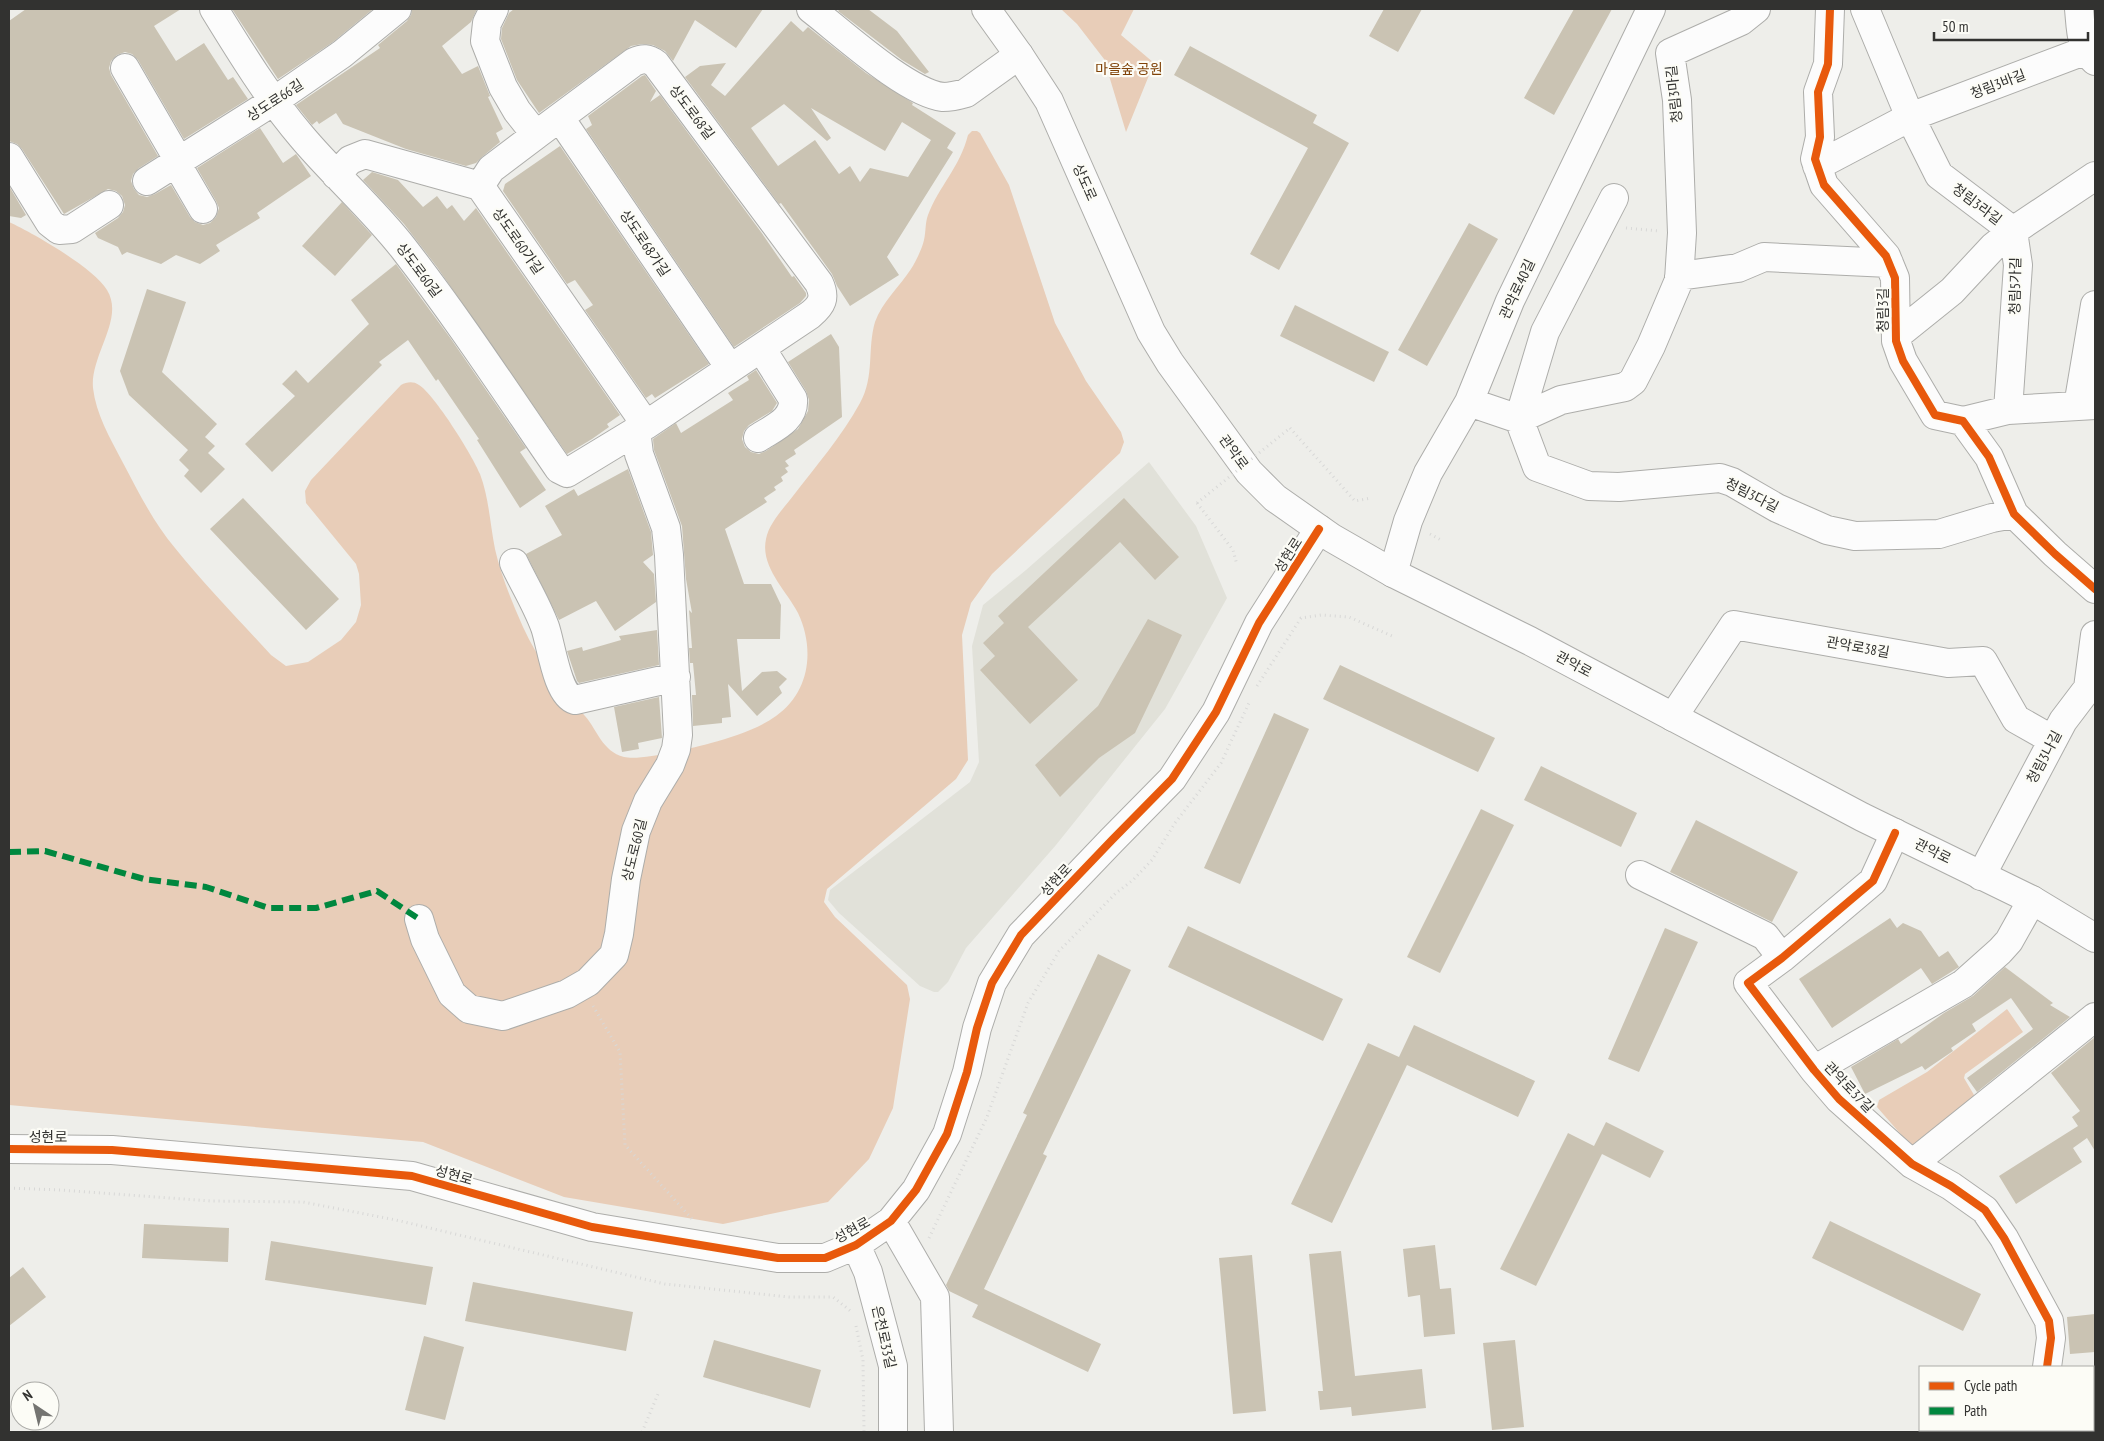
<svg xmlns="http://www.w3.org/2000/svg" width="2104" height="1441" font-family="'PT Sans Narrow','Noto Sans KR',sans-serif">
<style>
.built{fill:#e1e1d9}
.green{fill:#e8cdb8}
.building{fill:#cac3b3;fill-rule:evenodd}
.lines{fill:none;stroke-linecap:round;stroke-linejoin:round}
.minor-casing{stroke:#adadaa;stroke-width:30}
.major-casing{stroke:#adadaa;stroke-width:30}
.path{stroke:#d8d8d7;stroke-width:3;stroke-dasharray:1 4;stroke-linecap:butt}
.minor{stroke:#fcfcfc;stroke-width:28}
.major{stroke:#fcfcfc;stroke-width:28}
.path-bridge{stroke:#d8d8d7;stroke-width:3;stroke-dasharray:1 4;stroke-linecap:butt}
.quiet{stroke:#00873e;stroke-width:6;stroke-dasharray:12 6;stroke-linecap:butt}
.cycleway-casing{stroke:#fcfcf6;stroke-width:11}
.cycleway{stroke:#e8590c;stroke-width:8}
.labels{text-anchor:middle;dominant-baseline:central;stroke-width:4.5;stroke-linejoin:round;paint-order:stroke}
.park-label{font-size:14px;fill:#804309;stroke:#fcfcf6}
.street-label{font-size:14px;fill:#323230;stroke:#fcfcf6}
</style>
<rect width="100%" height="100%" fill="#eeeeea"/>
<path class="built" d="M 1149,462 L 1196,526 L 1227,598 L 1165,709 L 1056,845 L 966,948 L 948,982 L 938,992 L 934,992 L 920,986 L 839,913 L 828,900 L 830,890 L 970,782 L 979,762 L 972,646 L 983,605 L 1026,570 Z"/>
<path class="green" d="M 1061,9 L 1134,9 L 1121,35 L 1154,63 L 1126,132 L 1104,59 L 1077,24 Z
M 972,131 L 977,131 L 980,133 L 1009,185 L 1055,323 L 1086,381 L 1121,432 L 1124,442 L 1120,453 L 992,574 L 971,603 L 962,635 L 968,760 L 956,779 L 827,889 L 824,902 L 835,917 L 907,985 L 910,999 L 893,1108 L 869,1159 L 828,1202 L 723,1224 L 564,1197 L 423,1142 L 9,1105 L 9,222 C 33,233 94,268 107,290 C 125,319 90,355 93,388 C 96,414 110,438 122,461 C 138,491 153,522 175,548 C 205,585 239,620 271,655 L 286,666 L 308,662 L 341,640 L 356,622 L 361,605 L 359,574 L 356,564 L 306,503 L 305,491 L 311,480 L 401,385 C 407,382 413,381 419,385 C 434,394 473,456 480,474 C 489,498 490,524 495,549 C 501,576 512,602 523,627 C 538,660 561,690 585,716 C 598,731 602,751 624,757 C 642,761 692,748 711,743 C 733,737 758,729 776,716 C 810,692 815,649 798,613 C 786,590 760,567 766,539 C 769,523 784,508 793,496 C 816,466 842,436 860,403 C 875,376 867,349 875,322 C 882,302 900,286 911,269 C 916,261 922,249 924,240 C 926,232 925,223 928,215 C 939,186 960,167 968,135 Z
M 2007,1009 L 2023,1032 L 1965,1074 L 1964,1078 L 1974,1095 L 1972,1100 L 1919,1145 L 1911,1146 L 1877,1107 L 1879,1100 L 1927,1072 Z"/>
<path class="building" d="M 26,9 L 181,9 L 154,26 L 176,61 L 204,43 L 228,80 L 233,77 L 248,99 L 184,139 L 138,60 L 132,54 L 125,52 L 117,55 L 111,61 L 109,68 L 111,75 L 158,156 L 139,168 L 133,174 L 131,181 L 134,189 L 139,195 L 147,197 L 155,194 L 171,185 L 190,217 L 195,222 L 203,225 L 210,223 L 216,217 L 219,208 L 216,201 L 197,168 L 260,128 L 283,163 L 296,154 L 311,176 L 257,213 L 260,218 L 216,245 L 220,251 L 200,264 L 176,255 L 161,264 L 127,252 L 122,255 L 118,247 L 98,238 L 95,233 L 118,218 L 123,212 L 125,205 L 122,196 L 116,191 L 108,189 L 64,214 L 22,149 L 17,144 L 9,141 L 9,21 Z
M 232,9 L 373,9 L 333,42 L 278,79 Z
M 412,9 L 477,9 L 471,22 L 442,46 L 462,74 L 478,66 L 490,96 L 488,97 L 503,129 L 496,133 L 500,142 L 482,157 L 476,163 L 466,166 L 406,149 L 343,124 L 336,113 L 319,124 L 317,121 L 312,125 L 296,105 L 380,48 L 378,45 L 407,21 L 411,15 Z
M 514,9 L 763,9 L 736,48 L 695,20 L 673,61 L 665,51 L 653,45 L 642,44 L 631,46 L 539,113 L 517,80 L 501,39 L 502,28 L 509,13 Z
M 840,9 L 868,9 L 897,31 L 929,72 L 925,74 L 902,60 L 838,11 Z
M 1384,9 L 1422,9 L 1398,52 L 1369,36 Z
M 1574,9 L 1612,9 L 1554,115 L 1524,98 Z
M 791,21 L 803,32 L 808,27 L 866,73 L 913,103 L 912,105 L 956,133 L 947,148 L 953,152 L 887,257 L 899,275 L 850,306 L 837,286 L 832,274 L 781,203 L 779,204 L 685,77 L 700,66 L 726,63 L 711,85 L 725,96 ZM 784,104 L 827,141 L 831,138 L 811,108 L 885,151 L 902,122 L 931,140 L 908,177 L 870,168 L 860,182 L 850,166 L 839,174 L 815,140 L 778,166 L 751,128 Z
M 1190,46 L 1317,115 L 1313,123 L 1349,143 L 1279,270 L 1250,254 L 1308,148 L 1174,75 Z
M 645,75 L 656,91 L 650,102 L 660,95 L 761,232 L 792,277 L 794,276 L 806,293 L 806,296 L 800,303 L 734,347 L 586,129 L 592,125 L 588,116 L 642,76 Z
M 560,146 L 709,364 L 655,398 L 652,394 L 646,398 L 585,310 L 593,305 L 575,280 L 567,284 L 503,191 L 505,184 Z
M 372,172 L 398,180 L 423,207 L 437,196 L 447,209 L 452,205 L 464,221 L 476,208 L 620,415 L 607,424 L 609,427 L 592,439 L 567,454 L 437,267 L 404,224 L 363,180 Z
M 9,186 L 26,215 L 21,218 L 9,216 Z
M 342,202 L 372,235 L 335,276 L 302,246 Z
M 1469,223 L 1498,239 L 1427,366 L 1398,350 Z
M 396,264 L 451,339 L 526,448 L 520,452 L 546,490 L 520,508 L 477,440 L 479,439 L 438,379 L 436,381 L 408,340 L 379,362 L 382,365 L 272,472 L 245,444 L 295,396 L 282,384 L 296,370 L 308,383 L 369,324 L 351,300 Z
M 147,289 L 186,302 L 162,372 L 217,424 L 205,437 L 215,446 L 208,453 L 225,469 L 201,493 L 184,476 L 189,470 L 179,460 L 188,450 L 129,395 L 120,371 Z
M 1295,305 L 1389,352 L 1374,382 L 1280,336 Z
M 831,334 L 839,347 L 842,417 L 794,450 L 796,454 L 785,461 L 789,466 L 785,468 L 788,472 L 781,477 L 783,481 L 774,487 L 776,490 L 764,498 L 767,502 L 725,529 L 744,584 L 771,584 L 781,605 L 780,639 L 737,639 L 742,691 L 762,672 L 777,671 L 787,679 L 779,687 L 782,693 L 757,716 L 728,684 L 731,717 L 722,718 L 722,723 L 693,726 L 692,695 L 696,695 L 693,663 L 690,663 L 689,648 L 692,648 L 689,610 L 692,613 L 686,579 L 682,526 L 654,450 L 653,439 L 676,423 L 681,433 L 733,400 L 728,393 L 749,380 L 747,376 L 756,370 L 777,403 L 772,411 L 749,425 L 744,431 L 742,439 L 745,447 L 751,452 L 759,454 L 766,451 L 798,429 L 808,411 L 809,400 L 806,391 L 788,362 Z
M 628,469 L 651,532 L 653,555 L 643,562 L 654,574 L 656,602 L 615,631 L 596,601 L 559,620 L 526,554 L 562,535 L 545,506 L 574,489 L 578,496 Z
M 243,498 L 339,599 L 306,630 L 210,529 Z
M 1124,498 L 1179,557 L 1155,580 L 1120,542 L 1028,627 L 1078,680 L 1030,724 L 980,670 L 995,656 L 983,643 L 1004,623 L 998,616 Z
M 1148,619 L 1182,635 L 1135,733 L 1099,758 L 1060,797 L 1035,765 L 1098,706 Z
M 657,630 L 659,665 L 579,683 L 577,681 L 567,651 L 582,647 L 583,651 L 621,640 L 619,636 Z
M 1340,665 L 1495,738 L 1478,772 L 1323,699 Z
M 659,697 L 662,738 L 638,743 L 639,749 L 622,752 L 614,707 Z
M 1274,713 L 1309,729 L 1240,884 L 1204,868 Z
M 1541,766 L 1637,813 L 1621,847 L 1524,800 Z
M 1481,809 L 1514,825 L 1440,973 L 1407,957 Z
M 1696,820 L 1798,872 L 1772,922 L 1670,872 Z
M 1890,918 L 1897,928 L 1903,923 L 1921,931 L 1939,957 L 1948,951 L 1959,967 L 1932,984 L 1921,968 L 1832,1028 L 1799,979 Z
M 1188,926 L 1343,999 L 1323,1041 L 1168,967 Z
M 1665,928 L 1698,942 L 1639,1072 L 1608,1059 Z
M 1098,954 L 1131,970 L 1043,1154 L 1047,1156 L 984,1289 L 1101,1344 L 1088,1372 L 972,1317 L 978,1305 L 949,1291 L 946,1285 L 1027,1115 L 1023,1113 Z
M 2005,967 L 2053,1003 L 2050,1005 L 2070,1017 L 1977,1092 L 1967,1078 L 2033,1029 L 2011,998 L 1972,1024 L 1976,1031 L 1951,1048 L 1953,1051 L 1925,1070 L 1922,1066 L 1865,1094 L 1851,1067 L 1898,1039 L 1901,1044 L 1944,1013 L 1973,996 Z
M 1414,1025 L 1535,1081 L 1518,1117 L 1407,1065 L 1332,1223 L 1291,1204 L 1368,1043 L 1399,1057 Z
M 2095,1037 L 2095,1151 L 2087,1138 L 2073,1148 L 2082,1162 L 2016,1204 L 1999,1176 L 2078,1126 L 2072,1117 L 2080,1111 L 2051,1073 Z
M 1606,1122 L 1664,1151 L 1650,1178 L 1602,1154 L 1536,1286 L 1500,1269 L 1568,1133 L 1594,1146 Z
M 1830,1221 L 1981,1294 L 1963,1331 L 1812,1258 Z
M 144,1224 L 229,1228 L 228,1262 L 142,1258 Z
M 271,1241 L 433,1267 L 426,1305 L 265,1280 Z
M 1435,1245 L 1440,1289 L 1451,1288 L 1455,1334 L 1424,1337 L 1420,1295 L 1408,1297 L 1403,1249 Z
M 1341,1251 L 1355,1376 L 1422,1369 L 1426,1408 L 1352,1416 L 1351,1407 L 1320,1410 L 1318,1391 L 1323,1391 L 1309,1254 Z
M 1252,1255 L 1266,1411 L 1233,1414 L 1219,1258 Z
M 23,1267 L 46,1297 L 9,1326 L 9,1278 Z
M 473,1282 L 633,1312 L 626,1351 L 465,1321 Z
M 2095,1314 L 2095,1352 L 2070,1354 L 2067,1317 Z
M 424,1336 L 464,1347 L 445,1420 L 405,1410 Z
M 714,1340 L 821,1370 L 810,1408 L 703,1377 Z
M 1515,1340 L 1524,1427 L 1492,1430 L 1483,1343 Z"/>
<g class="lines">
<defs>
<path id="minor" d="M 214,9 C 241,53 268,97 302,137 C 334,175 373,209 404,249 C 459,320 508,395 559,469 L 567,473 L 646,425 L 810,315 C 822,305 826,298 819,283 L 656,64 C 648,58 643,58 634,62 L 536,135 L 517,111 L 503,87 L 485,41 L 487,23 L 494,9
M 811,9 C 841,32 907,93 943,97 C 951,97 959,95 966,93 L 1019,55
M 1830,9 L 1828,64 L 1818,92 L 1820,137 L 1815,159 L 1824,185 L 1886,256 L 1895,278 L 1896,341 L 1903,361 L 1935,415 L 1963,421 L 1989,457 L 2014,514 L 2055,554 L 2095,589
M 1865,9 L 1910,117 L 1939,175 L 2013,231
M 2079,9 C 2081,28 2080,48 2095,61
M 125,68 L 179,161 L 182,173 L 203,209
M 560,118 L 730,368
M 9,157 L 50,223 L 59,230 L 72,229 L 109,205
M 1817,166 L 1910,117 L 2087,50
M 336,175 L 350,160 L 365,154 L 480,186 L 646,425
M 147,181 L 274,101 L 342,54 L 397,9
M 480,186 L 491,169 L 536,135
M 1614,198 L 1545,332 L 1519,419 L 1537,467 L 1589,486 L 1619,487 L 1720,478 L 1732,482 L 1777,508 L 1827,530 L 1855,536 L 1939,534 L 1992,518 L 2014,514
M 1679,276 L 1738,268 L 1764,257 L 1889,263
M 1896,336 L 1952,291 L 1993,247 L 2013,231 L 2095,176
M 1469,402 L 1519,419 L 1561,400 L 1625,387 L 1633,381 L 1651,346 L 1679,280 L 1682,233 L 1677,100 L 1670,53 L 1741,21 L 1756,9
M 2078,406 L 2095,305
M 2008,410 L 2018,265 L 2013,231
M 1963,421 L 2008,410 L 2095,405
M 758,438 C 773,428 795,420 793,399 L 761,348
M 514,563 C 524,584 537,605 545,627 C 551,644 557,695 575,700 L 676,677
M 1393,573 L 1408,521 L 1428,473 L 1469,402 L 1510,301 L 1651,9
M 1673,717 L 1734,625 L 1948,663 L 1983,661 L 2016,719 L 2053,740
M 1895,833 L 1873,881 L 1782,958 L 1748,983 L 1814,1070 L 1839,1099 L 1912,1164 L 1951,1186 L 1985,1210 L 2004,1238 L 2049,1321 L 2051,1338 L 2047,1367
M 1640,875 L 1765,936 L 1782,958
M 1981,876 L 2063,721 L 2088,688 L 2095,635
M 419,919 L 425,939 L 452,994 L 469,1009 L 503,1016 L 567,994 L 588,982 L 614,955 L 619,934 L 626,879 L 636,831 L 648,801 L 670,765 L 676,749 L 678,735 L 669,555 L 666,528 L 639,454 L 636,430
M 1814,1070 L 1963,984 L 2000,951 L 2009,941 L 2032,900
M 9,1149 L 112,1150 L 412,1176 L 592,1227 L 778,1258 L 825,1258 L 856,1245 L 891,1221 L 916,1190 L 947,1134 L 967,1072 L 977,1028 L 992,983 L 1021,935 L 1112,840 L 1172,779 L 1216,712 L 1259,623 L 1319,529
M 1912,1164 L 2095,1017
M 891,1221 L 935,1297 L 939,1432
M 856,1245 L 868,1272 L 893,1366 L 893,1432
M 2064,1430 L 2066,1432
M 2039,1432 L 2039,1430"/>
<path id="major" d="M 986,9 L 1019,55 L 1049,101 L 1151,332 L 1170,363 L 1249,472 L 1275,498 L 1332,538 L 1393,573 L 1530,641 L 1862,817 L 2032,900 L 2095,938"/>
</defs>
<use href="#minor" class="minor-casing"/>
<use href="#major" class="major-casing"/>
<path class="path" d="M 1626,228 L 1659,231
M 1290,428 L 1355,501 L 1371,498
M 1197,503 L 1233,550 L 1237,565
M 1430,534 L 1441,540
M 1257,686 L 1301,618 L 1321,615 L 1349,617 L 1392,636
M 593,1006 L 620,1052 L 625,1145 L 692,1219
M 9,1188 L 60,1190 L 211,1201 L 303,1202 L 396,1220 L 665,1284 L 789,1297 L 833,1297 L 853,1313
M 929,1238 L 987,1117 L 1028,1003 L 1059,951 L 1116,893 L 1133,880 L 1152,860 L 1175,823 L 1221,763 L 1249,703
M 856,1326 L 863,1360 L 864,1432
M 642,1432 L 658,1394"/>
<use href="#minor" class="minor"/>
<use href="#major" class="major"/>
<path class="path-bridge" d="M 1197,503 L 1290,428"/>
<path class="quiet" d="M 9,852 L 45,851 L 144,879 L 206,887 L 269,908 L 316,908 L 377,891 L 419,919"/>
<defs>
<path id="cycleway" d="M 1830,9 L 1828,64 L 1818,92 L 1820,137 L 1815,159 L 1824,185 L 1886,256 L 1895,278 L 1896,341 L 1903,361 L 1935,415 L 1963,421 L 1989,457 L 2014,514 L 2055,554 L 2095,589
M 1895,833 L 1873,881 L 1782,958 L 1748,983 L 1814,1070 L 1839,1099 L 1912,1164 L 1951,1186 L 1985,1210 L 2004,1238 L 2049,1321 L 2051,1338 L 2047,1367
M 9,1149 L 112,1150 L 412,1176 L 592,1227 L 778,1258 L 825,1258 L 856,1245 L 891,1221 L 916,1190 L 947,1134 L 967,1072 L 977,1028 L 992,983 L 1021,935 L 1112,840 L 1172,779 L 1216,712 L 1259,623 L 1319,529"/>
</defs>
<use href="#cycleway" class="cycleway-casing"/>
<use href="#cycleway" class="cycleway"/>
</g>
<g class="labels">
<g class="park-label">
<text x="1129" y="69">마을숲 공원</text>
</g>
<g class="street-label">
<text transform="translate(1998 84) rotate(-21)">청림3바길</text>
<text transform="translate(1674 94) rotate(-96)">청림3마길</text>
<text transform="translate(275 100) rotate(-33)">상도로66길</text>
<text transform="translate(692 112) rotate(53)">상도로68길</text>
<text transform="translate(1085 182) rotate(66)">상도로</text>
<text transform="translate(1977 204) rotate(37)">청림3라길</text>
<text transform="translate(518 241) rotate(55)">상도로60가길</text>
<text transform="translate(645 243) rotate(56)">상도로68가길</text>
<text transform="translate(419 270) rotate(53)">상도로60길</text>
<text transform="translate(2015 286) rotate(-89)">청림5가길</text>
<text transform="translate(1517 289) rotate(-65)">관악로40길</text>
<text transform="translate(1883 310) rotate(-90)">청림3길</text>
<text transform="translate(1234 452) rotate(54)">관악로</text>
<text transform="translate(1752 495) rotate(27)">청림3다길</text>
<text transform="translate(1288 555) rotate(-57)">성현로</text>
<text transform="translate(1858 647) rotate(10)">관악로38길</text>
<text transform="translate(1574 664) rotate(28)">관악로</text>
<text transform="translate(2044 757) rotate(-62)">청림3나길</text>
<text transform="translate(634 850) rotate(-76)">상도로60길</text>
<text transform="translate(1933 851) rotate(26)">관악로</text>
<text transform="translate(1056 880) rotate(-47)">성현로</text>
<text transform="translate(1849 1087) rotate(46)">관악로37길</text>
<text x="48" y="1137">성현로</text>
<text transform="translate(454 1175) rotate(16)">성현로</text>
<text transform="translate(852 1230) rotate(-29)">성현로</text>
<text transform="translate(884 1337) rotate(77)">은천로33길</text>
</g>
</g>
<rect width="2104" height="1441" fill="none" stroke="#323230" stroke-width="20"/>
<rect x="1919" y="1366" width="175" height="65" fill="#fcfcf6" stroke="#ababa7"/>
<rect x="1929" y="1382" width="25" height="8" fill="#e8590c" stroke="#ababa7"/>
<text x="1964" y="1391" font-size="15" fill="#323230">Cycle path</text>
<rect x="1929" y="1407" width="25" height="8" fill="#00873e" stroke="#ababa7"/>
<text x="1964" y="1416" font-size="15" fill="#323230">Path</text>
<g transform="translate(35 1406) rotate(325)"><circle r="24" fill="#fcfcf6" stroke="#ababa7"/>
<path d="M0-4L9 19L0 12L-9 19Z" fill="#747471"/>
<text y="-8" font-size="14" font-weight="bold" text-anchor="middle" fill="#323230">N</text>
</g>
<path d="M1934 32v8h154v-8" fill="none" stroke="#323230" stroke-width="2.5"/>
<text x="1942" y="32" font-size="15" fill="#323230" stroke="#fcfcf6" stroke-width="4" paint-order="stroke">50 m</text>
</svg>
